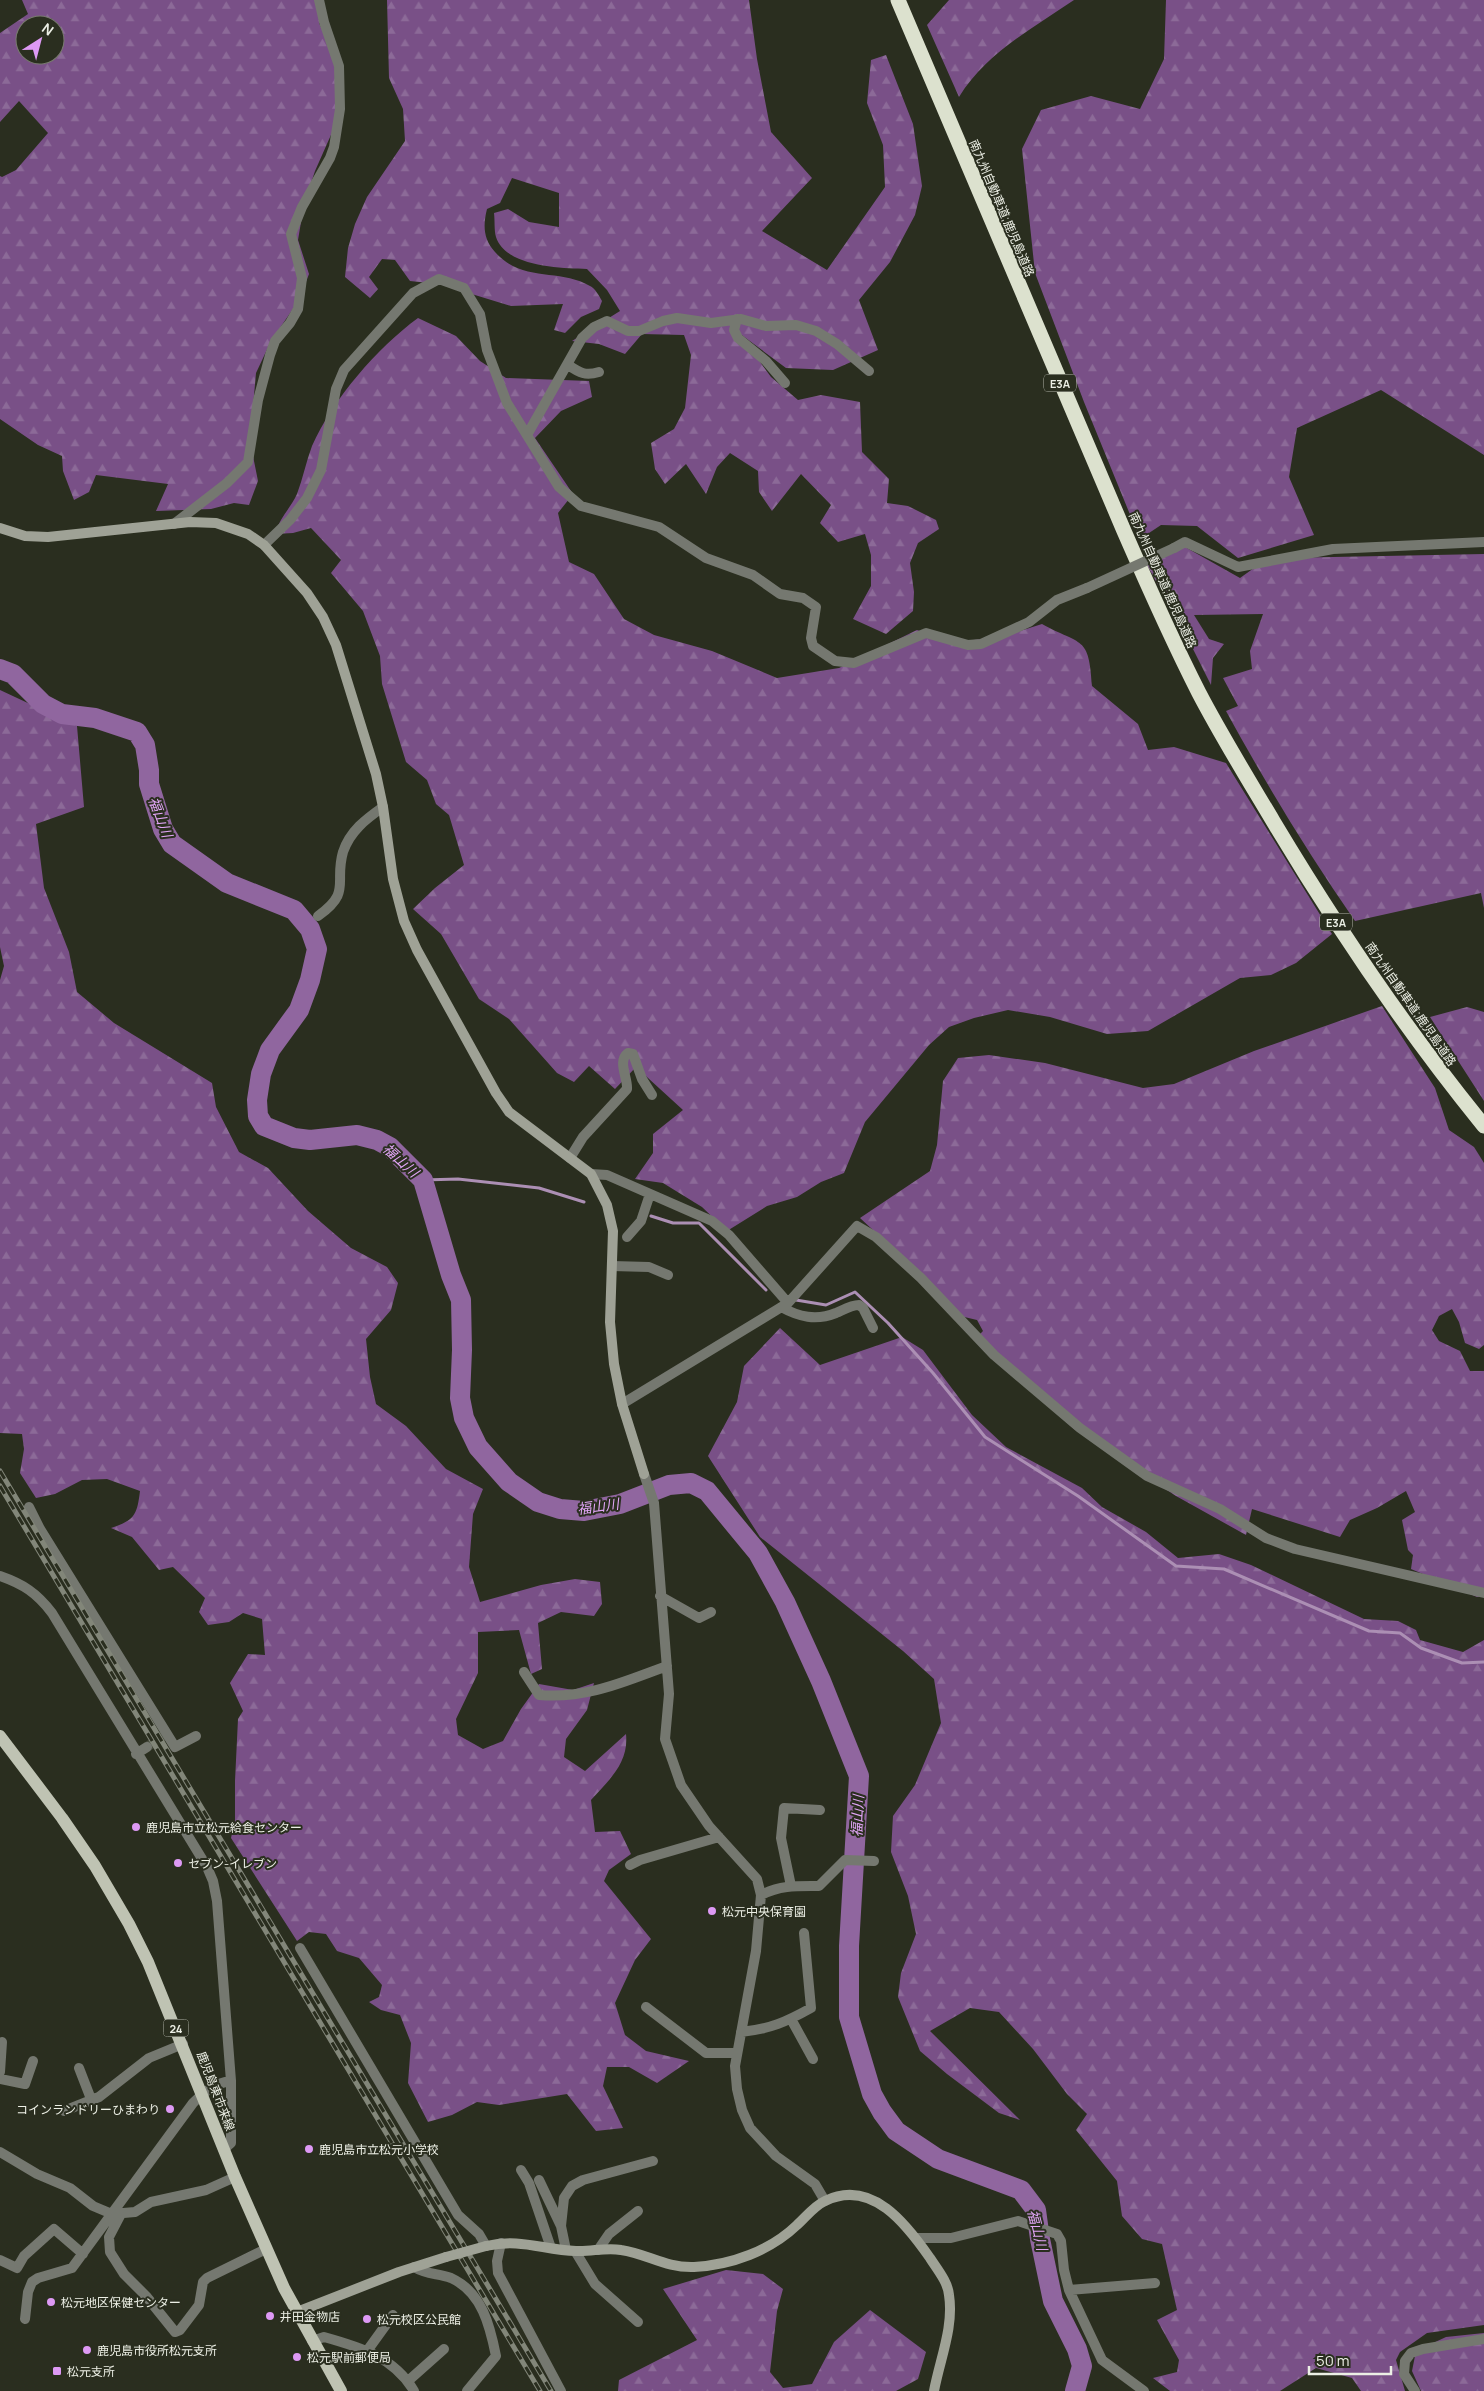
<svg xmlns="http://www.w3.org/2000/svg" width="1484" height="2391" font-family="Manrope,'Noto Sans JP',sans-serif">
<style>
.forest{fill:url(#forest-firs);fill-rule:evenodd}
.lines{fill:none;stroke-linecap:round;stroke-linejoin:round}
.stream{stroke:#ac8fb4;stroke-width:3}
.river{stroke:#90669f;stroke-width:20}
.street-tunnel{stroke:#474b3d;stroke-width:10;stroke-dasharray:10 5;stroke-linecap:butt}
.street{stroke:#757870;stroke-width:10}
.secondary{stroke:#9fa296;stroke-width:10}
.primary{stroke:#bfc3b3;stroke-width:12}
.highway{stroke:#dce1ce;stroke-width:15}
.rail-casing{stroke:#828679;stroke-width:5}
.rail{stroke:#2a2e1f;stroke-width:3;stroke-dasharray:9;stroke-linecap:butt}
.street-bridge{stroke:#757870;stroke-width:10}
.secondary-bridge{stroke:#9fa296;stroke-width:10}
.poi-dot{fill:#dd99f4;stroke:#2a2e1f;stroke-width:2}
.labels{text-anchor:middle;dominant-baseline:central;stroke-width:4;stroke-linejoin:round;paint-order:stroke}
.shield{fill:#2a2e1f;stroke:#b2b5aa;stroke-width:1}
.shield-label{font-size:11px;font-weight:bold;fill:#ecefe5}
.street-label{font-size:12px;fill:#ecefe5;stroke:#2a2e1f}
.poi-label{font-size:12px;fill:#ecefe5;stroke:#2a2e1f;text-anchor:start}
.water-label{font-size:14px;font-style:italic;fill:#e2a6f7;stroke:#2a2e1f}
</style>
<defs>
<pattern id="forest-firs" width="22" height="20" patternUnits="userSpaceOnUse" patternTransform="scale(1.25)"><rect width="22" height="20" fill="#795087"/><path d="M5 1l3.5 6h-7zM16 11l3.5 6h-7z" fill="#8c6a98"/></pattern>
</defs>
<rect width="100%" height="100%" fill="#2a2e1f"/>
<path class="forest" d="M 22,0 L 321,0 L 319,23 L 334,54 L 338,119 L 315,171 L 304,204 L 298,240 L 309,274 L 299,300 L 271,341 L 256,373 L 251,429 L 253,456 L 258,481 L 249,505 L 234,503 L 211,509 L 156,511 L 168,484 L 96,475 L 89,492 L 74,500 L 63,471 L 62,456 L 38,445 L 0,419 L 0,176 L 2,177 L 16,170 L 48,133 L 19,101 L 0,122 L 0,33 L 28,14 ZM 25,25 L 55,25 L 55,55 L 25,55 Z
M 387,0 L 749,0 L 757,59 L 771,132 L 812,178 L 762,231 L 827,270 L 885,187 L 883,145 L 867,103 L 871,60 L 886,55 L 913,124 L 922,186 L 915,215 L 890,262 L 859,300 L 878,350 L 833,370 L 786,368 L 739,333 L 771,377 L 798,400 L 821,395 L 860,402 L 862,452 L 889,479 L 887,503 L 908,506 L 936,520 L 939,529 L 918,543 L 910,563 L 914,592 L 913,611 L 886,634 L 853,619 L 871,586 L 871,555 L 865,534 L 838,542 L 820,523 L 831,505 L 801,474 L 772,511 L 759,492 L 758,471 L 730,453 L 717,467 L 706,494 L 686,464 L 665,484 L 655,469 L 651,443 L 674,429 L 685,408 L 691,355 L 684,335 L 642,334 L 625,354 L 599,344 L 572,341 L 620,311 L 607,290 L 587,269 C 560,268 506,267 496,237 C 494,230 495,221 494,213 L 508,209 L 529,222 L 559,227 L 559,193 L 512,178 L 500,203 L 487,209 C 483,225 483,239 495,252 C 522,283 560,268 590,286 C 595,288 599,296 602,301 L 599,309 L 581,317 L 565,333 L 554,330 L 563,304 L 511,306 L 439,284 L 410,281 L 395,260 L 382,259 L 369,277 L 378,289 L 370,298 L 345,277 L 348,248 L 355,224 L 367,197 L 405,141 L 403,109 L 389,78 Z
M 949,0 L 1074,0 C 1033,28 986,53 959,97 L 927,25 Z
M 1166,0 L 1484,0 L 1484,455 L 1381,390 L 1297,428 L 1289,477 L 1314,535 L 1238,558 L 1197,526 L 1161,525 L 1140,539 L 1084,402 L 1035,273 L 1022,149 L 1041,110 L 1091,96 L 1140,109 L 1164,59 Z
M 418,318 L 456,336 L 480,361 L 506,378 L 589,381 L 592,397 L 561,411 L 535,438 L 573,494 L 558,513 L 569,562 L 594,574 L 624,619 L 654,635 L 712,651 L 777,678 L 839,668 L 917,630 L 955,642 L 1001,637 L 1042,624 C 1082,646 1089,635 1092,686 L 1138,724 L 1148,750 L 1174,747 L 1226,763 L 1332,934 L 1296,963 L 1271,975 L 1240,978 L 1148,1031 L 1107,1034 L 1050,1017 L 1008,1010 L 974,1018 L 949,1027 L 929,1045 L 865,1122 L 844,1173 L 821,1182 L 797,1197 L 767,1206 L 727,1231 L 702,1207 L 663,1183 L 635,1179 L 653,1153 L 653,1134 L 683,1110 L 636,1067 L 615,1089 L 589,1066 L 574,1082 L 557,1073 L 509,1019 L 479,999 L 441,934 L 413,909 L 435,888 L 464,865 L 449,815 L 436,804 L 427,780 L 406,762 L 382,684 L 380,656 L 363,611 L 331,573 L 341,560 L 311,528 L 293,533 L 275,534 C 280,517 290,509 297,494 C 303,478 306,462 312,446 C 333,399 377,348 418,318 Z
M 1185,547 L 1240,578 L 1254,568 L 1283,558 L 1484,554 L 1484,908 L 1481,893 L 1355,921 C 1308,853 1266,784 1226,711 L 1238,706 L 1223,678 L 1252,669 L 1250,651 L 1263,614 L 1194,615 L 1209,639 L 1224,644 L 1213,658 L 1211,685 L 1188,639 L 1147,565 Z
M 0,690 L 77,726 L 84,807 L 36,824 L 44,888 L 69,952 L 77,992 L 114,1023 L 212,1083 L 216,1107 L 239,1152 L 268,1168 L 308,1211 L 351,1248 L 387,1267 L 398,1283 L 391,1310 L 366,1339 L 370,1377 L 376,1404 L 406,1426 L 446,1469 L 483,1489 L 473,1514 L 469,1567 L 480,1602 L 541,1585 L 575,1579 L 600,1582 L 602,1604 L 594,1616 L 561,1612 L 538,1623 L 542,1669 L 531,1674 L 519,1630 L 478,1632 L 478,1673 L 456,1719 L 458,1735 L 483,1749 L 503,1741 L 521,1709 L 539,1684 L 573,1690 L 594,1683 L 587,1710 L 566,1739 L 564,1757 L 585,1771 L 626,1734 C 629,1763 609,1780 591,1800 L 595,1832 L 620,1831 L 631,1854 L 609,1870 L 604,1881 L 651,1939 L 635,1960 L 615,2003 L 625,2035 L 646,2051 L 689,2061 L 657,2083 L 629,2067 L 607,2067 L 603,2086 L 623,2128 L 596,2131 L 567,2094 L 499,2105 L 477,2102 L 452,2115 L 428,2122 L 408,2083 L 411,2043 L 400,2015 L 381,2010 L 369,2002 L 379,1997 L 382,1985 L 359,1958 L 337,1951 L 326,1934 L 309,1932 L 297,1941 L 231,1838 L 235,1820 L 235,1781 L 238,1719 L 243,1711 L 230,1683 L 248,1654 L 265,1655 L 262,1619 L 243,1613 L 229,1622 L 208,1625 L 199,1612 L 205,1598 L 173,1567 L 159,1570 L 132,1537 L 111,1528 C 135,1520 137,1515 140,1491 L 107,1479 L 82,1480 L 55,1494 L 36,1498 L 20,1473 L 24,1449 L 22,1434 L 0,1433 L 0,980 L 4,966 L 0,947 Z
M 1382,1006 L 1435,1088 L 1449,1130 L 1474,1147 L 1484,1163 L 1484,1345 L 1479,1349 L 1465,1343 L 1459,1322 L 1452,1309 L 1439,1316 L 1432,1330 L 1439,1341 L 1460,1351 L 1470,1371 L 1484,1371 L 1484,1596 L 1477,1597 L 1411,1569 L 1413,1555 L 1408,1550 L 1402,1520 L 1415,1512 L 1406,1491 L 1377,1508 L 1350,1520 L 1340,1537 L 1252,1509 L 1246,1535 L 1176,1496 L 1074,1429 L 974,1340 L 983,1331 L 977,1320 L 956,1315 L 912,1266 L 860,1218 L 930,1171 L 937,1145 L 943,1081 L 958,1058 L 989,1055 L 1045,1063 L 1143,1088 L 1174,1084 L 1254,1051 Z
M 1467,1007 L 1484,1012 L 1484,1101 L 1430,1017 Z
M 780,1328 L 820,1365 L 902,1337 L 923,1350 L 972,1415 L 1006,1447 L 1082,1488 L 1102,1507 L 1146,1532 L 1178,1558 L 1219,1554 L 1251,1565 L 1364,1619 L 1398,1621 L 1416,1630 L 1420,1640 L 1463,1652 L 1484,1640 L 1484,2325 L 1427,2333 L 1400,2352 L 1396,2360 L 1405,2391 L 1361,2391 L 1352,2378 L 1316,2368 L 1280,2391 L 1170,2391 L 1153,2378 L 1177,2372 L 1179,2360 L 1157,2320 L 1177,2310 L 1162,2244 L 1142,2239 L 1122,2216 L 1117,2181 L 1076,2130 L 1087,2114 L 1067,2094 L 1033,2049 L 999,2012 L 970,2008 L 930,2031 L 1020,2120 L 999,2113 L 947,2074 L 920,2051 L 898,1997 L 901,1973 L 916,1934 L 908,1896 L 891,1852 L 893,1816 L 915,1785 L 941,1723 L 934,1679 L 903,1651 L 760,1537 L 708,1456 L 737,1402 L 744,1366 Z
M 726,2270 L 763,2274 L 783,2289 L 777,2311 L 770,2372 L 783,2388 L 812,2384 L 834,2342 L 870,2310 L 926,2352 L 918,2379 L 896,2391 L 618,2391 L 619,2380 L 697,2340 L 663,2289 Z
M 1484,2333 L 1484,2391 L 1421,2391 L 1412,2371 L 1416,2351 L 1446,2337 Z"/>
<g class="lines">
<path class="stream" d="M 423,1180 L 458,1179 L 539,1188 L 584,1202
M 651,1216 L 673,1223 L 699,1223 L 766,1290
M 796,1300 L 826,1305 L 855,1292 L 888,1323 L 933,1373 L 985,1437 L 1078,1496 L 1176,1566 L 1224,1569 L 1369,1631 L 1400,1633 L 1421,1648 L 1462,1663 L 1484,1662"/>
<path class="river" d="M 0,669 L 13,674 L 43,704 L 62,714 L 95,718 L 137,732 L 145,745 L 149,770 L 149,784 L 163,829 L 172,844 L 227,883 L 294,910 L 310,929 L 317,949 L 310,980 L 299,1010 L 270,1050 L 261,1074 L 257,1100 L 258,1116 L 264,1126 L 294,1138 L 310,1140 L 357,1135 L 377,1140 L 390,1147 L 423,1180 L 451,1275 L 461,1300 L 462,1350 L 460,1398 L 464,1418 L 478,1447 L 509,1482 L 538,1502 L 560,1509 L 584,1511 L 620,1504 L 669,1485 L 691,1483 L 707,1491 L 758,1553 L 785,1602 L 821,1681 L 859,1776 L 849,1946 L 849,2017 L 872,2094 L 882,2112 L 896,2131 L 938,2159 L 1021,2190 L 1036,2210 L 1040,2239 L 1053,2301 L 1077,2349 L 1082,2366 L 1075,2391"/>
<path class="street-tunnel" d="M 147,1747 L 167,1733"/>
<path class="street" d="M 737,319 L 734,330 L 738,338 L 766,361 L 785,383
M 568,365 C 580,373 585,376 599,372
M 527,435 L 582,338 L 594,327 L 607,321 L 628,331 L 639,331 L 663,321 L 677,318 L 711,323 L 741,319 L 766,326 L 796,325 L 816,331 L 837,344 L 869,371
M 174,524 L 227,483 L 248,462 L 258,400 L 270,355 L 275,341 L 290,323 L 298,309 L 302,278 L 291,234 L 302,207 L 330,158 L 334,147 L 340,109 L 339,66 L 324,22 L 319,0
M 264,545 L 290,520 L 307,498 L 321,470 L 336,389 L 344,370 L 413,293 L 439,279 L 464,288 L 480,314 L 487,350 L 507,403 L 559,487 L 581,506 L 659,527 L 706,558 L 753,575 L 780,594 L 803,598 L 816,607 L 811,638 L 813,646 L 835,661 L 854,663 L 926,633 L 968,645 L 981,644 L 1029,622 L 1057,600 L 1087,588
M 1174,548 L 1185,542 L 1238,567 L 1333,549 L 1484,542
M 318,916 C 352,892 334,883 343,852 C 350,831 366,819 383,807
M 570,1158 L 583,1137 L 627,1089 C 628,1078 617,1061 628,1053 L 633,1054 L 642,1079 L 652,1095
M 591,1174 L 607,1175 L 712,1221 L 729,1235 L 788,1303
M 627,1237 L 641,1221 L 650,1194
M 612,1266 L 649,1267 L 668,1275
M 781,1307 C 799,1317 816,1321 836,1313 C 843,1310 851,1305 859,1305 L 863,1308 L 873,1328
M 622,1404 L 788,1303 L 857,1226 L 876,1237 L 921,1278 L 994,1355 L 1080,1428 L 1147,1476 L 1220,1509 L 1266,1538 L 1295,1549 L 1484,1593
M 644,1474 L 654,1503 L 669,1694 L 665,1739 L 681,1785 L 709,1826 L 757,1879 L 761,1895 L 756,1951 L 735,2066 L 737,2089 L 742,2110 L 750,2128 L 776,2156 L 815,2184 L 825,2201
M 29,1507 L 40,1529 L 175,1747 L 196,1736
M 0,1576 C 23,1584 37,1593 52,1613 L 207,1867 L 213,1881 L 217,1901 L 231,2081 L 231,2143 L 224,2149
M 660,1596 L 699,1618 L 711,1612
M 524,1672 L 539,1695 C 587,1699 623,1682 667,1666
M 136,1754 L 147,1747
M 630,1865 L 640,1860 L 719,1837
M 791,1886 L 781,1838 L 784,1808 L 820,1810
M 761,1895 C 781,1885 797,1886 819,1886 L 845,1860 L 874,1861
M 300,1948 L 458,2215 L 479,2234 L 486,2246
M 646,2007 L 706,2053 L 737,2053
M 791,2019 L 813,2059
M 741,2032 C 770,2029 786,2022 811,2008 L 804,1933
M 79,2068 L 91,2099
M 0,2072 L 2,2042
M 0,2079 L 25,2084 L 33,2061
M 64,2111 L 99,2097 L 149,2058 L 183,2044
M 0,2152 L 37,2174 L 70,2188 L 93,2206 L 112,2214 L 135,2212 L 151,2202 L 206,2190 L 235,2177
M 521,2170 L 529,2183 L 551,2248
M 539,2180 L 561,2226
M 121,2214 L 109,2237 L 110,2252 L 124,2274 L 146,2296 L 175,2332 L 180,2330 L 199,2305 L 203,2282 L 207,2278 L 266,2249
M 916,2238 L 951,2238 L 1018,2221 L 1057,2234 L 1061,2241 L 1064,2270 L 1069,2290 L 1102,2360 L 1144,2391
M 501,2243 L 497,2261 L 498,2273 L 561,2391
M 566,2250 L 561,2226 L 564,2198 L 572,2186 L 583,2180 L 653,2161
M 598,2250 L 609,2234 L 638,2211
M 575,2251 L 595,2284 L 638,2322
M 0,2260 L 17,2268 L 24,2256 L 54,2229 L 83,2254
M 414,2267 C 427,2275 438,2273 451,2278 C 482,2292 490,2326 496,2356 L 467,2391
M 1069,2290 L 1155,2283
M 25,2319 L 28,2292 L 32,2282 L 38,2278 L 72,2268 L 193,2103 C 204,2092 215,2083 231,2081
M 312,2341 L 324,2337 C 360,2347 394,2357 414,2391
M 367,2351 L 393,2315
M 408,2381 L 444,2349
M 1415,2391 L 1404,2374 L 1405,2361 L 1411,2353 L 1423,2349 L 1484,2339"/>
<path class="secondary" d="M 0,528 L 25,536 L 48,537 L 190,522 L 216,523 L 248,534 L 264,545 L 307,593 L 323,617 L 336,645 L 376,774 L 383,807 L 393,879 L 404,921 L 417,950 L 496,1093 L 509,1112 L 591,1174 L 607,1205 L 613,1231 L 610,1322 L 614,1364 L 622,1404 L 644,1474
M 486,2246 C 521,2238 543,2250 576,2251 C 591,2252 606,2247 621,2250 C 648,2254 665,2268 694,2267 C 731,2265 770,2251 797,2225 C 806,2217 814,2206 825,2201 C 872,2178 907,2225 930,2258 C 937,2269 948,2282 949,2295 C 954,2327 940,2359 934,2391
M 297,2312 L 399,2272 L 446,2257"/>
<path class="primary" d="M 0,1736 L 62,1818 L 95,1866 L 129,1924 L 148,1962 L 235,2177 L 284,2288 L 341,2391"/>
<path class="highway" d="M 898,0 L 1124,531 C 1148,586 1172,640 1199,693 C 1222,737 1248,779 1273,821 C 1337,928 1406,1030 1484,1126"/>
<defs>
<path id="rail" d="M 0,1471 L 551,2391
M 0,1486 L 540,2391"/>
</defs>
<use href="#rail" class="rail-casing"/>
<use href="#rail" class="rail"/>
<path class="street-bridge" d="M 1087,588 L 1174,548"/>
<path class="secondary-bridge" d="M 446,2257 L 486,2246"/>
</g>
<g class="poi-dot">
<circle cx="136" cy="1827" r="5"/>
<circle cx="178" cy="1863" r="5"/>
<circle cx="712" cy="1911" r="5"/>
<circle cx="170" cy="2109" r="5"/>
<circle cx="309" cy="2149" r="5"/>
<circle cx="51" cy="2302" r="5"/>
<circle cx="270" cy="2316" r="5"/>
<circle cx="367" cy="2319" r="5"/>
<circle cx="87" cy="2350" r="5"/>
<circle cx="297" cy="2357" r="5"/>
<rect x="52" y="2366" width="10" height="10" rx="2.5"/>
</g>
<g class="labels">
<g class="shield">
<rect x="1044" y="374.5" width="32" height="17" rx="4"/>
<rect x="1320" y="913.5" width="32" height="17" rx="4"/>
<rect x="163.5" y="2019.5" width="25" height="17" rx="4"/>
</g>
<g class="shield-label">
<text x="1060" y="383">E3A</text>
<text x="1336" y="922">E3A</text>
<text x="176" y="2028">24</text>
</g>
<g class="street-label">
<text transform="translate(1002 208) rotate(67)">南九州自動車道;鹿児島道路</text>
<text transform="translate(1163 580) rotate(66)">南九州自動車道;鹿児島道路</text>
<text transform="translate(1411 1004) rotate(55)">南九州自動車道;鹿児島道路</text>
<text transform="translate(216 2091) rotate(69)">鹿児島東市来線</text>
</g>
<g class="poi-label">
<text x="146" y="1827">鹿児島市立松元給食センター</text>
<text x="188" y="1863">セブン-イレブン</text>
<text x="722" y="1911">松元中央保育園</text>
<text x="160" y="2109" text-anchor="end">コインランドリーひまわり</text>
<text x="319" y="2149">鹿児島市立松元小学校</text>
<text x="61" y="2302">松元地区保健センター</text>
<text x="280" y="2316">井田金物店</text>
<text x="377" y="2319">松元校区公民館</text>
<text x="97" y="2350">鹿児島市役所松元支所</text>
<text x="307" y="2357">松元駅前郵便局</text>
<text x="67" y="2371">松元支所</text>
</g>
<g class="water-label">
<text transform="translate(161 817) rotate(69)">福山川</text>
<text transform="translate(401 1160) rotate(42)">福山川</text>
<text transform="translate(598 1506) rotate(-8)">福山川</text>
<text transform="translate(857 1816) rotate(-87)">福山川</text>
<text transform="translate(1038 2230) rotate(76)">福山川</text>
</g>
</g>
<g transform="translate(40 40) rotate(36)"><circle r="24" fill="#2a2e1f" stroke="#787b6e"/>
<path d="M0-4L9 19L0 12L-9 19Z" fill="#dd99f4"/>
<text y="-8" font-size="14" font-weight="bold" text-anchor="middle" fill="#ecefe5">N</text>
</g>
<path d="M1309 2366v8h82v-8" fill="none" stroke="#ecefe5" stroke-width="2.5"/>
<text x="1316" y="2366" font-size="15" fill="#ecefe5" stroke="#2a2e1f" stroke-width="4" paint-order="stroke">50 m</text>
</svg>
